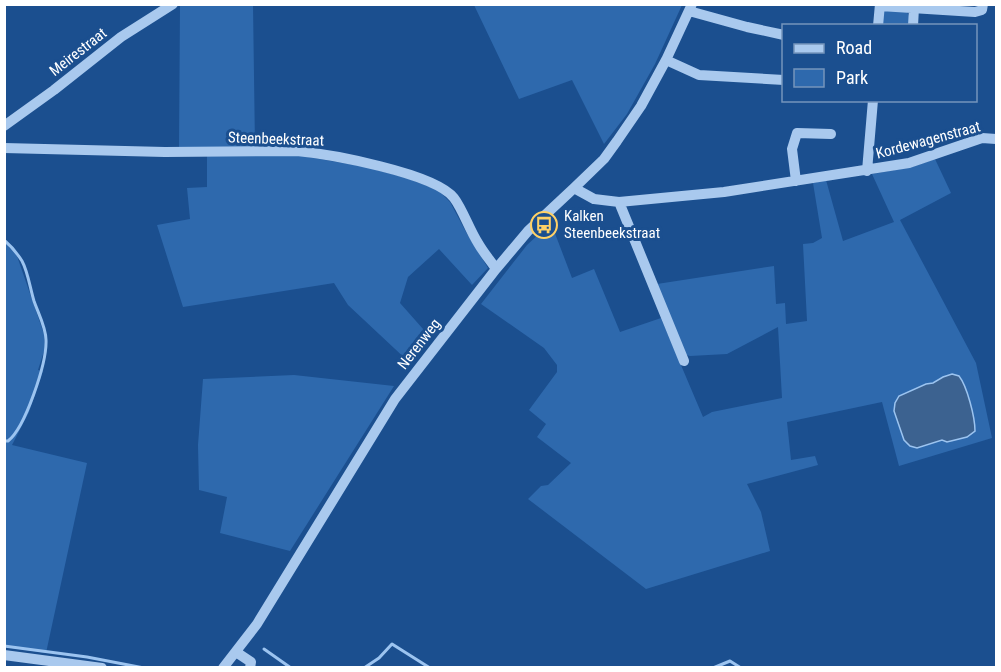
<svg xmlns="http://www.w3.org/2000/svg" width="1001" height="672" font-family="'Roboto Condensed',sans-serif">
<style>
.green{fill:#2e69ad}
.water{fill:#3c6290;stroke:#9cc4f0;stroke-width:1.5}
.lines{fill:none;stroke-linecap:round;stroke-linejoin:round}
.stream{stroke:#9cc4f0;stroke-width:3}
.minor{stroke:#a9c9ee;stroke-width:10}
.labels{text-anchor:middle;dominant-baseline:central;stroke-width:6;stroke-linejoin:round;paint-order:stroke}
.street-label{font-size:15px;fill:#fff;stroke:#1b4f8f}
.poi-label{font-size:15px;fill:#fff;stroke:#1b4f8f;text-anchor:start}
</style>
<rect width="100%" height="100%" fill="#1b4f8f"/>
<path class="green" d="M 180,5 L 253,5 L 255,147 L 179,148 Z
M 474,5 L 682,5 L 655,64 L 627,114 L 604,144 L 572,80 L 519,99 Z
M 886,10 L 907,12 L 910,18 L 909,25 L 881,26 L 882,12 Z
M 207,156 L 302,156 L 366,167 L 406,178 L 438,190 L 450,202 L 466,232 L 488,268 L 472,285 L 439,249 L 408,277 L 400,303 L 431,338 L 410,363 L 348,305 L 334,283 L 183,307 L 157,225 L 190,219 L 187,188 L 207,187 Z
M 935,159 L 951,193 L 900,220 L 976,363 L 992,438 L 899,466 L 882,402 L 787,422 L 791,460 L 815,456 L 818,465 L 747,484 L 761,512 L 770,551 L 646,589 L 528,499 L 541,486 L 548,485 L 571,463 L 537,437 L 546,424 L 529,410 L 557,372 L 557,365 L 544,348 L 481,304 L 527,245 L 551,223 L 572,278 L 594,269 L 620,332 L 661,318 L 703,417 L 712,412 L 782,398 L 778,327 L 727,354 L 690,356 L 686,355 L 657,284 L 774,266 L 776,304 L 785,303 L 786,324 L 807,321 L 803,244 L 813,243 L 822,238 L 813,183 L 826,180 L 843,241 L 894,222 L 872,174 L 912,167 Z
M 5,243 L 17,256 L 44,334 L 45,348 L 38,370 L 43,371 L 29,412 L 12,445 L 87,463 L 46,653 L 5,647 Z
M 294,375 L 394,386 L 290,551 L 220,533 L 227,497 L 199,490 L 198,445 L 203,379 Z"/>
<path class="water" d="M 952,374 L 959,376 C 967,386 975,417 975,431 L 967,437 L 947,442 L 942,440 L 917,448 L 910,446 L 904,440 L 894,411 L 895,403 L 899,396 L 926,384 L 933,383 L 943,377 Z"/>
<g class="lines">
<path class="stream" d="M 4,240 C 11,246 17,253 22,261 C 28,272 30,288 34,301 C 38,313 46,327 46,340 C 47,363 25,428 8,441 L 4,441
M 4,646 L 87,657 L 144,668
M 264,649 L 291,668
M 364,668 L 379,658 L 392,644 L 430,668
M 713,668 L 730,661 L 741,668"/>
<path class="minor" d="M 880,6 L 975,12 L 982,10 L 983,4
M 689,11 L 747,27 L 784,35
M 878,26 L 880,4
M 913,26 L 914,8
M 666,60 L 699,75 L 784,80
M 4,126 L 54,90 L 121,37 L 173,4
M 4,148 L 165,152 L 297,151 C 329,154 435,173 454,198 C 463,210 469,229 478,243 C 483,252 490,260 496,269
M 867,171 L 873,100
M 796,181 L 792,149 L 797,133 L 831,134
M 574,188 L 594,199 L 619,202 L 724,192 L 909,163 L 982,138 L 996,139
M 619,202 L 684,361
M 236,652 L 251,662 L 250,668
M 4,655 L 102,668
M 223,668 L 257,624 L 395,399 L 496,269 L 528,231 L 574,188 L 604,159 L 617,141 L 641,106 L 666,60 L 692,4"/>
</g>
<defs>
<symbol id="bus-ring" viewBox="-11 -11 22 22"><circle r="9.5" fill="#1b4f8f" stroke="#ffd166" stroke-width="1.5"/><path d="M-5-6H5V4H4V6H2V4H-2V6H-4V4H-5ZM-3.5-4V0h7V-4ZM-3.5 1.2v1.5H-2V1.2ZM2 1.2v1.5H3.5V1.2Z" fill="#ffd166"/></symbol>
</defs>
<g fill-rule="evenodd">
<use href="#bus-ring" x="529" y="210" width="30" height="30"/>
</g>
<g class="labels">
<g class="street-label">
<text transform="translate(78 52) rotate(-38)">Meirestraat</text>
<text transform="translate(276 139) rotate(2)">Steenbeekstraat</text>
<text transform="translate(928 140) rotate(-15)">Kordewagenstraat</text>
<text transform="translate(419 344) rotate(-52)">Nerenweg</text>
</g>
<g class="poi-label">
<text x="564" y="216">Kalken<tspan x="564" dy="17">Steenbeekstraat</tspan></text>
</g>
</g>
<rect width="1001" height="672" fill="none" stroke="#ffffff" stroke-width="12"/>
<rect x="782" y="24" width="195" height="78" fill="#1b4f8f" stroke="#7695bc" stroke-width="1.5"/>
<rect x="794" y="44" width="30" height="9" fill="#a9c9ee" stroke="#7695bc" stroke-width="1.5"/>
<text x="836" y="54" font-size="18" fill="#ffffff">Road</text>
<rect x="794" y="69" width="30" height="18" fill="#2e69ad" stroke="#7695bc" stroke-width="1.5"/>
<text x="836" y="84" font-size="18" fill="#ffffff">Park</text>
</svg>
